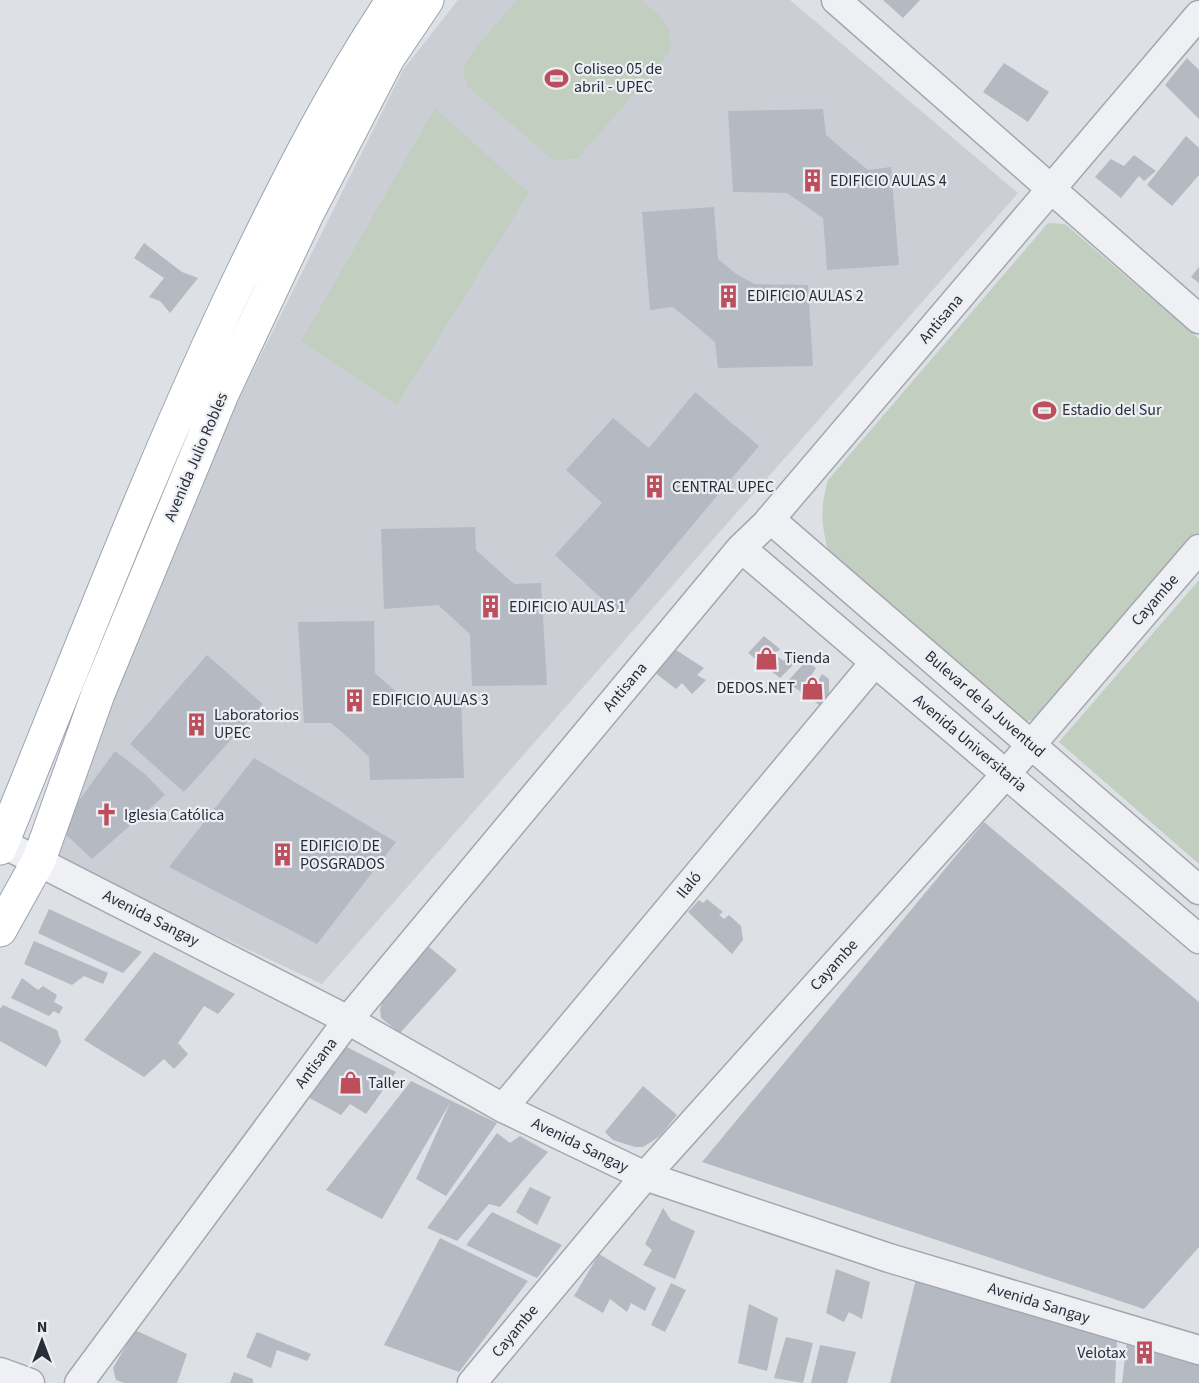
<svg xmlns="http://www.w3.org/2000/svg" width="1199" height="1383" font-family="'Source Sans 3',sans-serif">
<style>
.built{fill:#cbcfd5}
.green{fill:#c2cebf}
.building{fill:#b5b9c1}
.lines{fill:none;stroke-linecap:round;stroke-linejoin:round}
.minor-casing{stroke:#a3a7ae;stroke-width:31}
.major-casing{stroke:#9da4af;stroke-width:35}
.minor{stroke:#eff0f4;stroke-width:28}
.major{stroke:#fff;stroke-width:33}
.labels{text-anchor:middle;dominant-baseline:central;stroke-width:4.5;stroke-linejoin:round;paint-order:stroke}
.poi-label{font-size:16px;fill:#282e39;stroke:#eceef3;text-anchor:start}
.street-label{font-size:16px;fill:#282e39;stroke:#eceef3}
</style>
<rect width="100%" height="100%" fill="#dde0e5"/>
<path class="built" d="M 458,0 L 790,0 L 1018,193 L 322,984 L 121,890 L 50,852 L 234,409 L 403,70 Z"/>
<path class="green" d="M 517,0 L 641,0 C 662,17 673,23 670,52 L 578,158 L 554,161 L 467,86 L 463,70 L 472,52 Z
M 435,108 L 529,193 L 397,405 L 301,341 Z
M 1048,223 L 1065,224 L 1199,339 L 1199,537 L 1041,718 L 1022,722 L 830,558 C 822,528 819,511 828,480 Z
M 1199,580 L 1199,864 L 1059,742 Z"/>
<path class="building" d="M 883,0 L 920,0 L 903,18 Z
M 1187,58 L 1199,70 L 1199,119 L 1165,85 Z
M 1004,63 L 1049,92 L 1028,122 L 983,92 Z
M 823,109 L 826,135 L 846,152 L 868,170 L 891,167 L 899,265 L 827,270 L 823,218 L 787,193 L 733,192 L 728,111 Z
M 1186,136 L 1199,148 L 1199,175 L 1172,206 L 1147,185 Z
M 1134,155 L 1156,171 L 1144,181 L 1139,176 L 1121,198 L 1095,177 L 1111,159 L 1124,166 Z
M 714,207 L 718,259 L 735,273 L 754,284 L 808,285 L 813,366 L 718,368 L 715,342 L 695,325 L 673,307 L 650,310 L 642,212 Z
M 144,243 L 182,272 L 198,278 L 170,313 L 160,301 L 149,297 L 164,278 L 134,258 Z
M 1199,267 L 1199,283 L 1191,277 Z
M 695,392 L 759,446 L 618,614 L 555,555 L 602,503 L 566,470 L 613,418 L 649,448 Z
M 475,527 L 476,550 L 514,584 L 541,583 L 547,685 L 472,686 L 470,634 L 438,605 L 384,609 L 381,529 Z
M 374,621 L 375,673 L 408,702 L 461,697 L 464,778 L 370,780 L 369,757 L 351,740 L 331,723 L 304,723 L 298,622 Z
M 764,636 L 780,649 L 775,655 L 784,661 L 792,654 L 798,660 L 780,678 L 748,653 Z
M 676,650 L 704,668 L 697,675 L 706,680 L 692,694 L 682,683 L 676,689 L 654,672 Z
M 207,655 L 263,704 L 184,792 L 130,744 Z
M 806,661 L 816,668 L 811,676 L 818,681 L 822,674 L 829,679 L 829,695 L 822,707 L 787,682 Z
M 115,751 L 145,774 L 165,795 L 92,859 L 59,828 Z
M 254,758 L 396,842 L 317,944 L 169,867 Z
M 984,822 L 1199,1002 L 1199,1247 L 1144,1309 L 702,1162 Z
M 707,899 L 723,912 L 719,915 L 724,919 L 729,915 L 741,926 L 743,940 L 732,954 L 688,912 L 699,900 L 703,903 Z
M 49,909 L 142,952 L 123,973 L 38,933 Z
M 34,941 L 108,973 L 103,984 L 84,976 L 72,985 L 24,964 Z
M 428,946 L 457,970 L 400,1033 L 381,1018 L 380,1009 L 385,995 Z
M 154,952 L 235,994 L 218,1014 L 204,1006 L 178,1043 L 188,1054 L 174,1069 L 164,1059 L 144,1077 L 84,1040 Z
M 22,978 L 38,990 L 43,986 L 57,995 L 54,1002 L 63,1007 L 59,1014 L 54,1011 L 49,1016 L 11,998 Z
M 3,1005 L 57,1030 L 61,1042 L 46,1067 L 0,1041 L 0,1009 Z
M 341,1044 L 396,1072 L 366,1114 L 350,1104 L 341,1115 L 304,1095 Z
M 411,1081 L 497,1123 L 446,1196 L 416,1179 L 450,1103 L 382,1219 L 326,1190 Z
M 643,1086 L 677,1115 L 660,1136 L 643,1147 L 635,1147 L 613,1140 L 605,1132 Z
M 497,1133 L 510,1143 L 520,1136 L 548,1152 L 500,1207 L 489,1204 L 457,1241 L 427,1228 Z
M 530,1187 L 551,1197 L 537,1225 L 516,1212 Z
M 663,1208 L 671,1220 L 695,1231 L 675,1279 L 643,1265 L 652,1250 L 645,1244 Z
M 492,1212 L 562,1245 L 537,1278 L 466,1245 Z
M 440,1238 L 528,1281 L 459,1372 L 384,1345 Z
M 599,1254 L 656,1288 L 645,1311 L 631,1303 L 627,1312 L 610,1299 L 603,1313 L 574,1296 Z
M 836,1269 L 870,1282 L 862,1319 L 849,1312 L 844,1322 L 826,1313 Z
M 916,1279 L 1117,1339 L 1115,1383 L 890,1383 Z
M 671,1283 L 686,1290 L 665,1332 L 651,1325 Z
M 749,1304 L 778,1318 L 767,1371 L 738,1363 Z
M 135,1330 L 187,1354 L 177,1383 L 124,1383 L 116,1380 L 113,1368 Z
M 257,1332 L 311,1354 L 307,1361 L 277,1350 L 271,1368 L 246,1357 Z
M 786,1337 L 813,1343 L 803,1383 L 774,1378 Z
M 1127,1341 L 1199,1365 L 1199,1383 L 1122,1383 Z
M 820,1345 L 856,1352 L 847,1383 L 811,1383 Z
M 234,1372 L 253,1379 L 253,1383 L 230,1383 Z"/>
<g class="lines">
<defs>
<path id="minor" d="M 836,0 L 1199,319
M 770,519 L 1199,890
M 741,548 L 1199,939
M 2,843 L 348,1020 L 503,1108 L 645,1176 L 889,1258 L 1199,1350
M 503,1108 L 875,662
M 0,1372 L 30,1383
M 79,1383 L 348,1020 L 741,548 L 766,524 L 1199,15
M 472,1383 L 645,1176 L 1006,774 L 1199,549"/>
<path id="major" d="M 0,848 C 79,655 153,459 243,272 C 288,179 335,86 393,0
M 0,930 L 39,860 L 98,694 L 222,394 L 306,216 L 388,58 L 427,0"/>
</defs>
<use href="#minor" class="minor-casing"/>
<use href="#major" class="major-casing"/>
<use href="#minor" class="minor"/>
<use href="#major" class="major"/>
</g>
<defs>
<symbol id="stadium-bare" viewBox="-9 -9 18 18"><path d="M0-5a6.5 5 0 1 0 0 10a6.5 5 0 1 0 0-10ZM-3.5-1.8h7v3.6h-7Z" fill="#bd4e5b" stroke="#eceef3" stroke-width="2.5" paint-order="stroke"/></symbol>
<symbol id="building-bare" viewBox="-9 -9 18 18"><path d="M-4-6H4V6H1V3H-1V6H-4ZM-2.5-4.3h1.7v1.8h-1.7ZM.8-4.3h1.7v1.8H.8ZM-2.5-1h1.7V.8h-1.7ZM.8-1h1.7V.8H.8Z" fill="#bd4e5b" stroke="#eceef3" stroke-width="2.5" paint-order="stroke"/></symbol>
<symbol id="shop-bare" viewBox="-9 -9 18 18"><path d="M-5-2.5h2.3a2.7 3.5 0 0 1 5.4 0H5L5.5 6h-11ZM-1.5-2.5h3a1.5 2.3 0 0 0-3 0Z" fill="#bd4e5b" stroke="#eceef3" stroke-width="2.5" paint-order="stroke"/></symbol>
<symbol id="church-bare" viewBox="-9 -9 18 18"><path d="M-1.2-6h2.4v3.5h3.3v2.4h-3.3V6h-2.4V-.1h-3.3v-2.4h3.3Z" fill="#bd4e5b" stroke="#eceef3" stroke-width="2.5" paint-order="stroke"/></symbol>
</defs>
<g fill-rule="evenodd">
<use href="#stadium-bare" x="540" y="62" width="33" height="33"/>
<use href="#building-bare" x="796" y="164" width="33" height="33"/>
<use href="#building-bare" x="712" y="280" width="33" height="33"/>
<use href="#stadium-bare" x="1028" y="394" width="33" height="33"/>
<use href="#building-bare" x="638" y="470" width="33" height="33"/>
<use href="#building-bare" x="474" y="590" width="33" height="33"/>
<use href="#shop-bare" x="750" y="642" width="33" height="33"/>
<use href="#shop-bare" x="796" y="672" width="33" height="33"/>
<use href="#building-bare" x="338" y="684" width="33" height="33"/>
<use href="#building-bare" x="180" y="708" width="33" height="33"/>
<use href="#church-bare" x="90" y="798" width="33" height="33"/>
<use href="#building-bare" x="266" y="838" width="33" height="33"/>
<use href="#shop-bare" x="334" y="1066" width="33" height="33"/>
<use href="#building-bare" x="1128" y="1336" width="33" height="33"/>
</g>
<g class="labels">
<g class="poi-label">
<text x="574" y="69">Coliseo 05 de<tspan x="574" dy="18">abril - UPEC</tspan></text>
<text x="830" y="181">EDIFICIO AULAS 4</text>
<text x="747" y="296">EDIFICIO AULAS 2</text>
<text x="1062" y="410">Estadio del Sur</text>
<text x="672" y="487">CENTRAL UPEC</text>
<text x="509" y="607">EDIFICIO AULAS 1</text>
<text x="784" y="658">Tienda</text>
<text x="795" y="688" text-anchor="end">DEDOS.NET</text>
<text x="372" y="700">EDIFICIO AULAS 3</text>
<text x="214" y="715">Laboratorios<tspan x="214" dy="18">UPEC</tspan></text>
<text x="124" y="815">Iglesia Católica</text>
<text x="300" y="846">EDIFICIO DE<tspan x="300" dy="18">POSGRADOS</tspan></text>
<text x="368" y="1083">Taller</text>
<text x="1126" y="1353" text-anchor="end">Velotax</text>
</g>
<g class="street-label">
<text transform="translate(941 319) rotate(-50)">Antisana</text>
<text transform="translate(196 457) rotate(-67)">Avenida Julio Robles</text>
<text transform="translate(1155 600) rotate(-49)">Cayambe</text>
<text transform="translate(625 687) rotate(-50)">Antisana</text>
<text transform="translate(985 704) rotate(41)">Bulevar de la Juventud</text>
<text transform="translate(970 743) rotate(40)">Avenida Universitaria</text>
<text transform="translate(689 885) rotate(-50)">Ilaló</text>
<text transform="translate(151 918) rotate(27)">Avenida Sangay</text>
<text transform="translate(834 965) rotate(-48)">Cayambe</text>
<text transform="translate(316 1063) rotate(-53)">Antisana</text>
<text transform="translate(580 1145) rotate(26)">Avenida Sangay</text>
<text transform="translate(1039 1303) rotate(17)">Avenida Sangay</text>
<text transform="translate(515 1331) rotate(-50)">Cayambe</text>
</g>
</g>
<g transform="translate(42 1341)" stroke="#eceef3" stroke-width="4.5" paint-order="stroke">
<path d="M0-4.5L10 22L0 15L-10 22Z" fill="#282e39"/>
<text y="-9" font-size="16" font-weight="bold" text-anchor="middle" fill="#282e39">N</text>
</g>
</svg>
